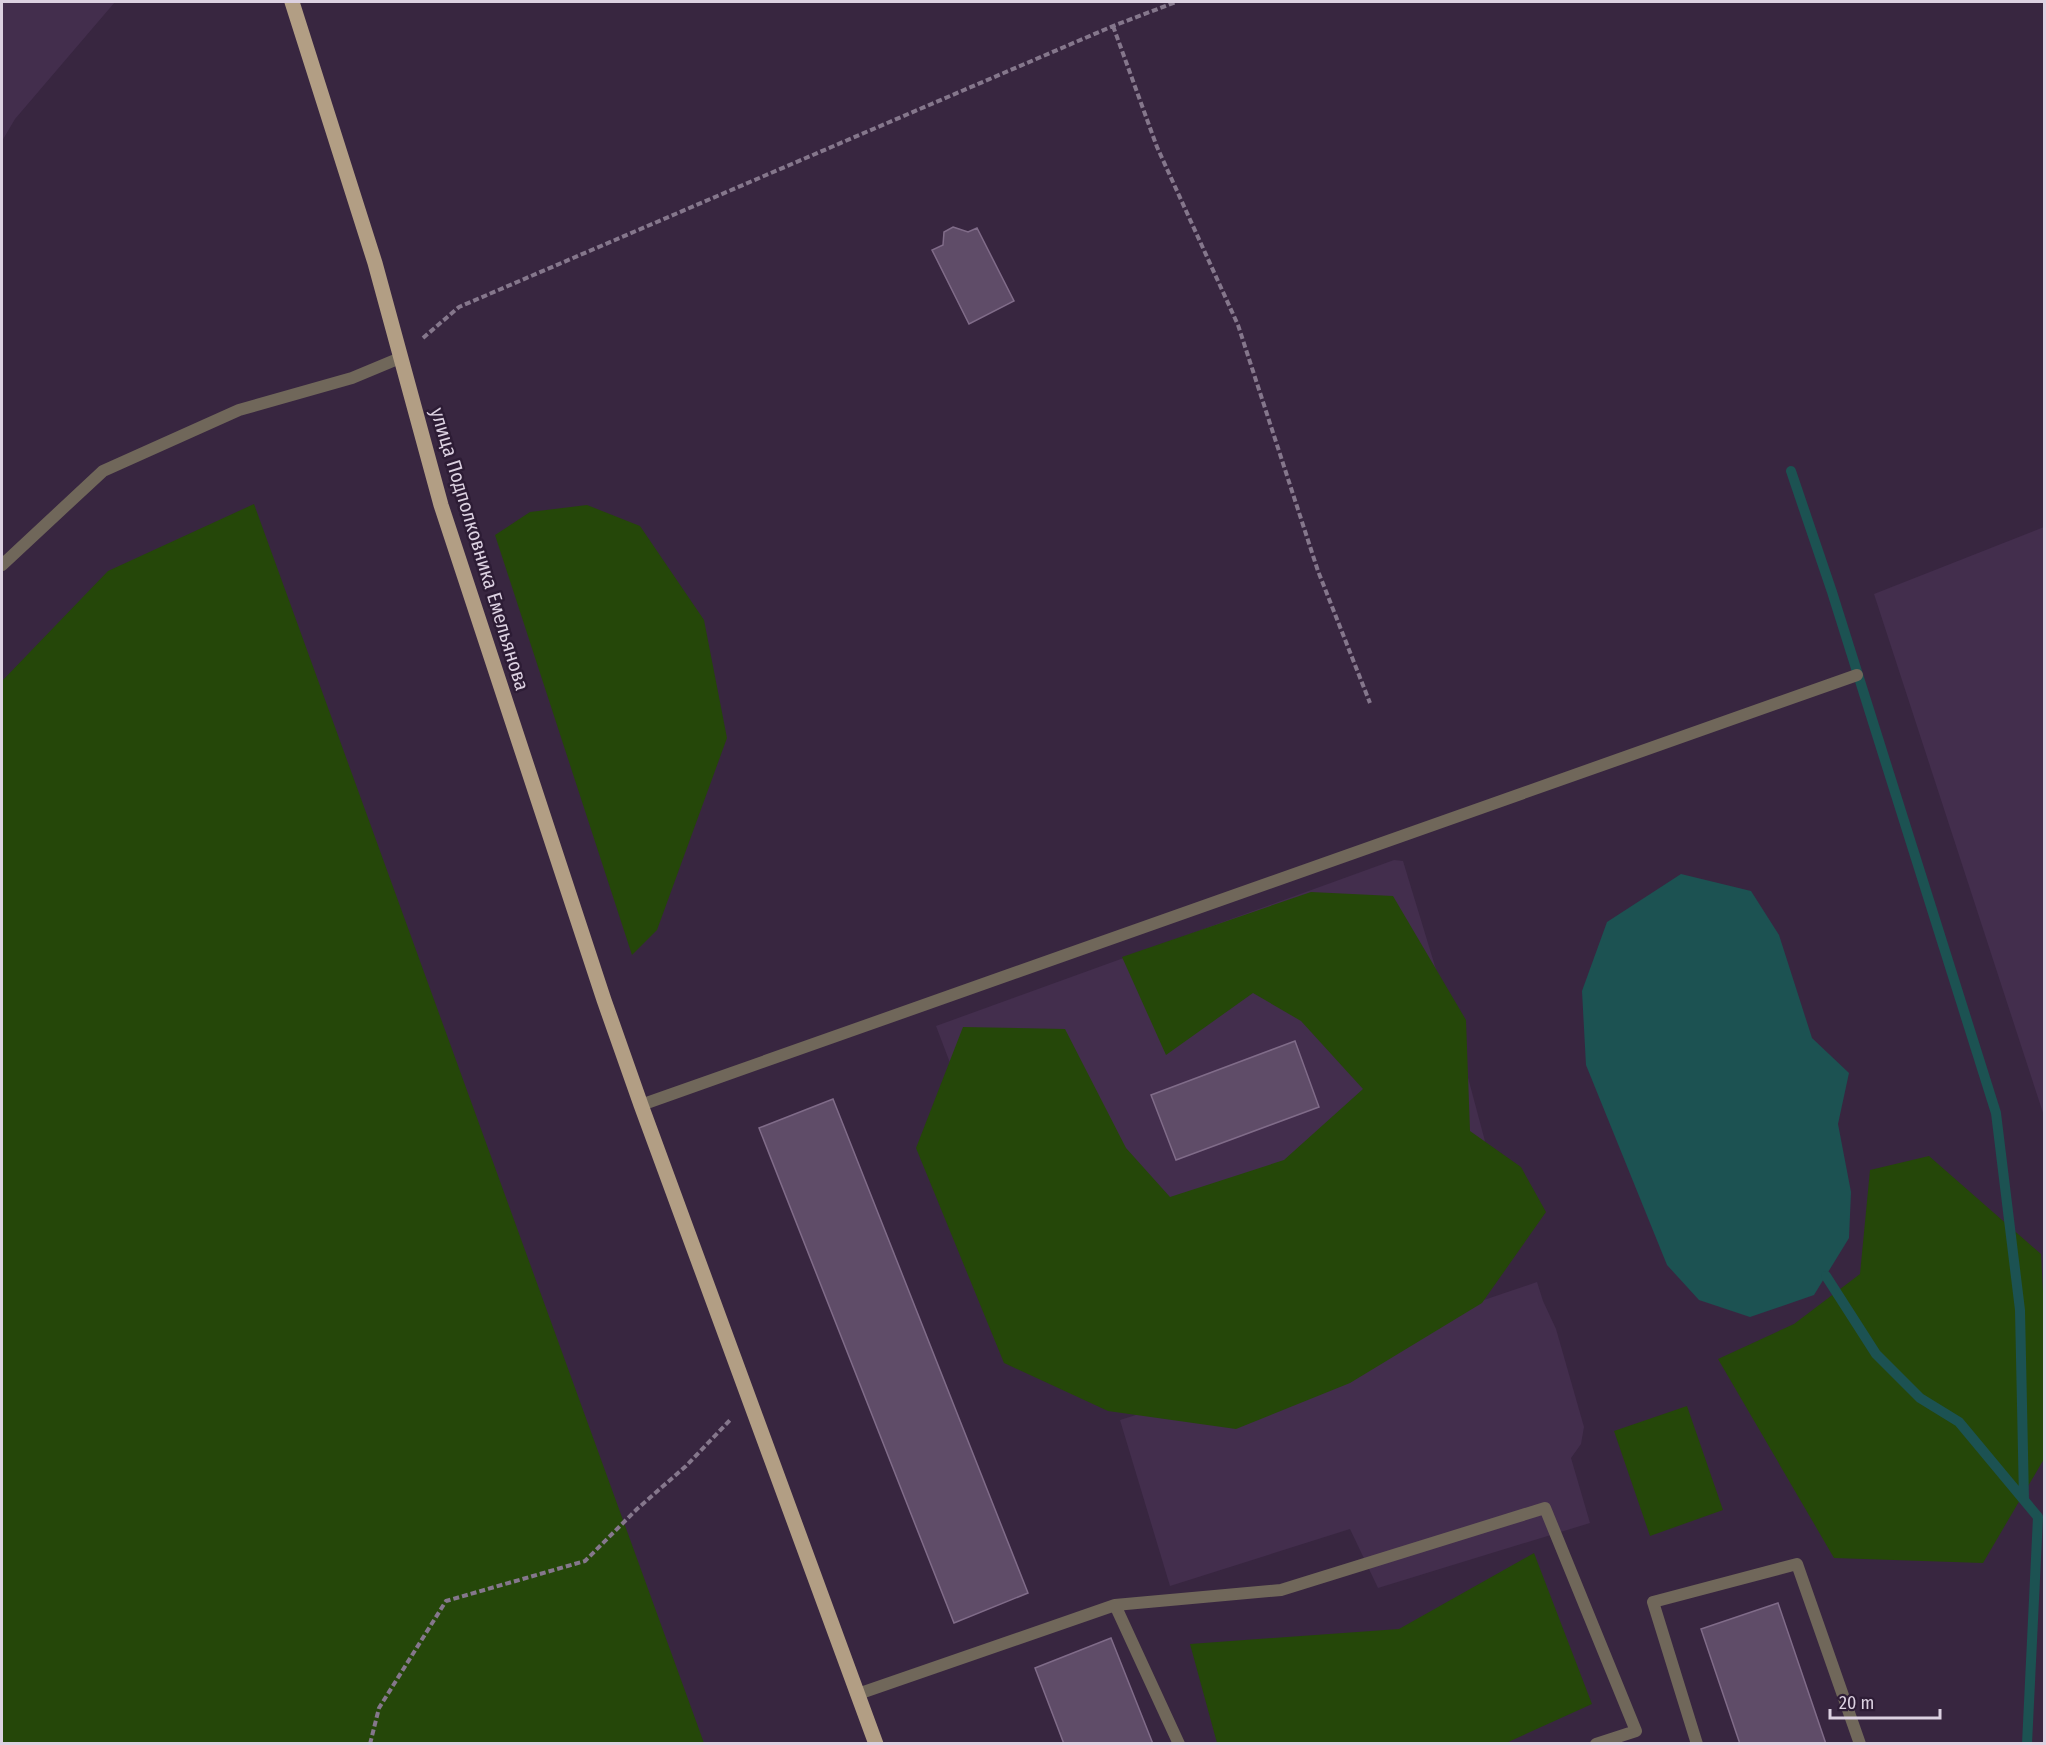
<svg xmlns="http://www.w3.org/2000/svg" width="2046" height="1745" font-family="'Fira Sans Condensed',sans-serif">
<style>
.built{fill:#432e4d}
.green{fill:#254709}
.water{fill:#1c5252}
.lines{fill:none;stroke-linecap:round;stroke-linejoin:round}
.stream{stroke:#1c5252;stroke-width:10}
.building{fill:#5f4c68;stroke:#806c89;stroke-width:1.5}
.path{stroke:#85778c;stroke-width:4;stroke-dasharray:6 3;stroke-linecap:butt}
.service{stroke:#70675a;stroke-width:12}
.tertiary{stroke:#70675a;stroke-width:12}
.primary{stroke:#b29e84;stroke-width:15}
.labels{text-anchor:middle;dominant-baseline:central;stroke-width:5;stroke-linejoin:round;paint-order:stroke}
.street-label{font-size:20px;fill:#dcd1e1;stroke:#2d1c35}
</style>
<rect width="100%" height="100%" fill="#382640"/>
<path class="built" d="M 2,2 L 115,2 L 15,119 L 2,141 Z
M 2044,527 L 2044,1116 L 1874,594 Z
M 1394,860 L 1403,861 L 1462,1055 L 1490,1160 L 1123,1323 L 952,1068 L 936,1026 Z
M 1537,1282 L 1543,1301 L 1556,1329 L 1584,1427 L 1581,1444 L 1571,1458 L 1590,1523 L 1378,1588 L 1350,1529 L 1170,1586 L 1120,1420 L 1260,1376 Z"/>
<path class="green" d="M 254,504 L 704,1743 L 2,1743 L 2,681 L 108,571 Z
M 587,505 L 640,526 L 704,620 L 727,738 L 657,930 L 632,955 L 495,535 L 530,512 Z
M 1311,892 L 1393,896 L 1466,1020 L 1470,1131 L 1521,1167 L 1546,1212 L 1482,1303 L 1350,1383 L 1236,1429 L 1108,1411 L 1004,1363 L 916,1148 L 963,1027 L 1065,1029 L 1126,1148 L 1170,1197 L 1284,1160 L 1363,1089 L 1301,1021 L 1253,993 L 1166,1055 L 1122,957 Z
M 1929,1156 L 2041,1254 L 2044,1311 L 2044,1459 L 1983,1563 L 1834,1558 L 1718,1359 L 1794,1324 L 1860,1274 L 1870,1170 Z
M 1687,1406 L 1723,1510 L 1650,1536 L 1614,1431 Z
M 1534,1553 L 1592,1704 L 1506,1743 L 1217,1743 L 1190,1644 L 1399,1629 Z"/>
<path class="water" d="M 1681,874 L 1751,891 L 1779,935 L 1812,1038 L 1849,1073 L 1838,1124 L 1851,1192 L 1849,1238 L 1814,1295 L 1750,1317 L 1699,1300 L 1667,1265 L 1586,1065 L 1582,991 L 1607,922 Z"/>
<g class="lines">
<path class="stream" d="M 1791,471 L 1832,592 L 1996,1113 L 2020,1310 L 2024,1500
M 1826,1276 L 1876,1354 L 1920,1398 L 1959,1422 L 2038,1517 L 2027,1744"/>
</g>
<path class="building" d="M 953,227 L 968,232 L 977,228 L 1014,301 L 969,324 L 932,250 L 943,245 L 944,232 Z
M 1295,1041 L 1319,1107 L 1176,1160 L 1151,1095 Z
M 833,1099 L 1028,1593 L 954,1623 L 759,1128 Z
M 1778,1603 L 1826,1744 L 1740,1744 L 1701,1629 Z
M 1111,1638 L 1153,1744 L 1064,1744 L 1035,1668 Z"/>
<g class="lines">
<path class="path" d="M 1113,26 L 1157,147 L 1238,325 L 1318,571 L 1370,703
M 423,338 L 459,307 L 1113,26 L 1176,2
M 370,1744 L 379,1708 L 446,1601 L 585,1561 L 637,1509 L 686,1466 L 730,1420"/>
<path class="service" d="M 641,1105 L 1857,675
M 1115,1605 L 1179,1744
M 858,1694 L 1115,1605 L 1281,1590 L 1545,1508 L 1636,1731 L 1596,1744
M 1697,1744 L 1653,1602 L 1797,1564 L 1860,1744"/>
<path class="tertiary" d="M 2,565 L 103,471 L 239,410 L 352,378 L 400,358"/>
<path class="primary" d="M 292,2 L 375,263 L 441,505 L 604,1000 L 641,1105 L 876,1744"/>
</g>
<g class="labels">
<g class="street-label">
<text transform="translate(480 549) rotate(73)">улица Подполковника Емельянова</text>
</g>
</g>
<rect width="2046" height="1745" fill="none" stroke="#dcd1e1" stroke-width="6"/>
<path d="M1830 1709v9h110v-9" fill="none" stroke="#dcd1e1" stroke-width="3"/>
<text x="1839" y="1709" font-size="18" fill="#dcd1e1" stroke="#2d1c35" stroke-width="4.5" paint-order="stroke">20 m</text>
</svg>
